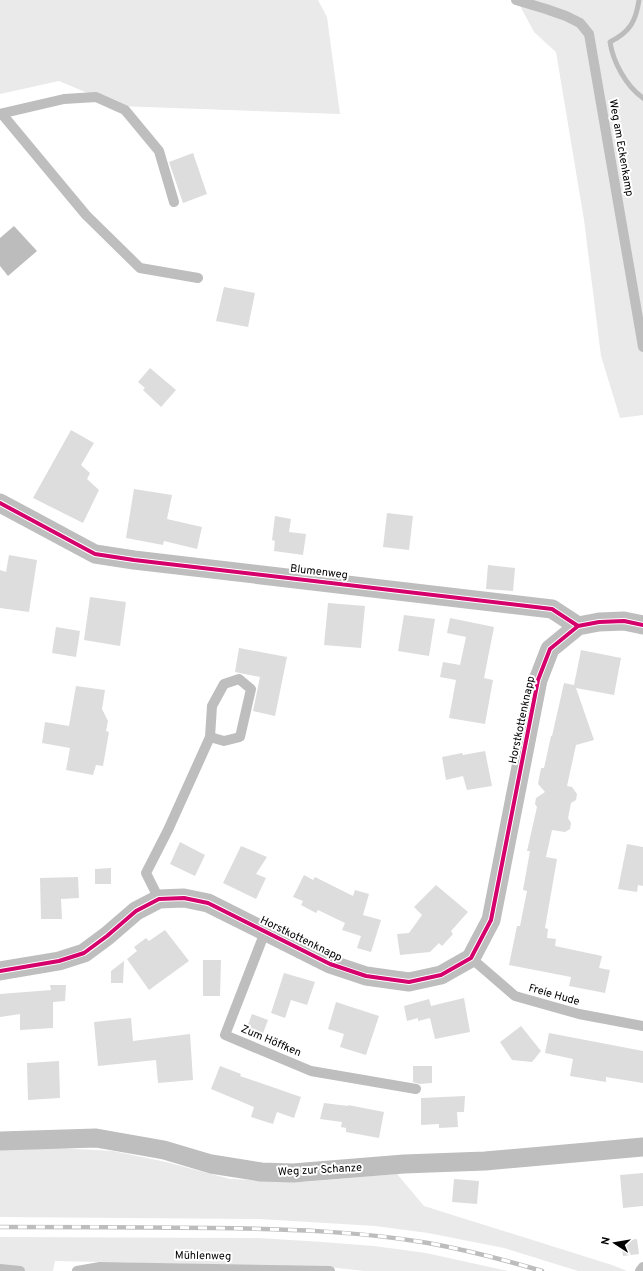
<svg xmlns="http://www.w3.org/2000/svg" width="643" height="1271" font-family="Overpass,sans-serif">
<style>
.green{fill:#eaeaea}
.water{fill:#bcbcbc}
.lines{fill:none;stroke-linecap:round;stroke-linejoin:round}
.stream{stroke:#bcbcbc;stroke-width:5}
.building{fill:#ddd}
.service{stroke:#bebebe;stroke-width:10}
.minor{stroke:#bebebe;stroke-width:19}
.rail-casing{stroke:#bdbdbd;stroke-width:4.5}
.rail{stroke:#fff;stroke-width:3;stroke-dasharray:9;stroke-linecap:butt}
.cycleway-casing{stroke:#fff;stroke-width:6}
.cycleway{stroke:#d6006c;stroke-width:4}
.labels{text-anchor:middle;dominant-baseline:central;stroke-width:4;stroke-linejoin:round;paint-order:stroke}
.street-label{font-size:11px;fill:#000;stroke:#fff}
</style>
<rect width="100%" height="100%" fill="#fff"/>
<path class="green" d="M 0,0 L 318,0 L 327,17 L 340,114 L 118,106 L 59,81 L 0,94 Z
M 517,0 L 643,0 L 643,415 L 620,418 L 601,356 L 584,220 L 556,52 L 534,32 Z
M 58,1148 L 113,1151 L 166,1162 L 230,1179 L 304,1182 L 397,1174 L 424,1206 L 612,1265 L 627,1271 L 578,1271 L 504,1248 L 428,1233 L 375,1226 L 259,1219 L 0,1217 L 0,1150 Z
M 0,1237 L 259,1238 L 322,1242 L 374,1246 L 426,1253 L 508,1271 L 365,1271 L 328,1267 L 55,1261 L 53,1271 L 0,1271 Z"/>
<path class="water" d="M 14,226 L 37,251 L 8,276 L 0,266 L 0,238 Z"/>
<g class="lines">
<path class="stream" d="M 639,0 C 636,21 630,32 610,42 C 613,62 626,86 643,98"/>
</g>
<path class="building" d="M 193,153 L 207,194 L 183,203 L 169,162 Z
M 224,287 L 255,293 L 248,327 L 216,321 Z
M 150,368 L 176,390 L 161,407 L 143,390 L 145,388 L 138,382 Z
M 71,430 L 94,443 L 81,465 L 90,473 L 87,479 L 99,490 L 83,523 L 33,498 Z
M 134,489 L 172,495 L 167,519 L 202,527 L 197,549 L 164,541 L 163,545 L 126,538 Z
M 387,513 L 413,516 L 409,550 L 383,547 Z
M 275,516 L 291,519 L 289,532 L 306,534 L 303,555 L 274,551 L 275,541 L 272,540 Z
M 9,555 L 37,560 L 29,612 L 0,608 L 0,570 L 6,572 Z
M 488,565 L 515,568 L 513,591 L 486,589 Z
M 90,597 L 126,602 L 120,646 L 84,640 Z
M 328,603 L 365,606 L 361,648 L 324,645 Z
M 404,615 L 435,619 L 429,656 L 398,651 Z
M 450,618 L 494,627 L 484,678 L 493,680 L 485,724 L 449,718 L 456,680 L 440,677 L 443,662 L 460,665 L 466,637 L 447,633 Z
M 56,627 L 80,631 L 76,657 L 52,653 Z
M 239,648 L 287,657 L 275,716 L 253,711 L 260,677 L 235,672 Z
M 581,650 L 621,658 L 614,695 L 576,688 L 594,740 L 576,745 L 567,786 L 572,787 L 577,794 L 576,800 L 571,803 L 568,818 L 571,823 L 570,829 L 565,832 L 552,830 L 546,857 L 557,859 L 545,928 L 548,929 L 547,938 L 556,939 L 555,946 L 602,956 L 599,968 L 610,970 L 605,993 L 569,986 L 571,977 L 509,965 L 517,926 L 520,926 L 527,891 L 523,890 L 530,851 L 527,851 L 537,807 L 535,804 L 536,798 L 545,792 L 538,784 L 541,768 L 544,768 L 551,736 L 552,736 L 564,683 L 574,685 Z
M 76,686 L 105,690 L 102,709 L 108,721 L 106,731 L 109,732 L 103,766 L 96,765 L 93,775 L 66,770 L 70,748 L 42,743 L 45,722 L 69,726 Z
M 485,751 L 492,786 L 467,790 L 463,776 L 446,780 L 442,757 L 462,753 L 463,755 Z
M 180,842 L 205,855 L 195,876 L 170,864 Z
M 627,844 L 643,847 L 643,886 L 638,885 L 637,892 L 618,889 Z
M 241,846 L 267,857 L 256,874 L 266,878 L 256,899 L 223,883 Z
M 111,868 L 111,884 L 95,884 L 95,869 Z
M 304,875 L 313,880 L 315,877 L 353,896 L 355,890 L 369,894 L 363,915 L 381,920 L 371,952 L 357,948 L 361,936 L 342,930 L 345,923 L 318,910 L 316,913 L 301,905 L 303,901 L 293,897 Z
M 78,877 L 79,898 L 61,899 L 62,919 L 41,919 L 40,878 Z
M 436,885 L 468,912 L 451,931 L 453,934 L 442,946 L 439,943 L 430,952 L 400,955 L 397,934 L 409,933 L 422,915 L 414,907 Z
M 165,930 L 189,961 L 149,990 L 127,959 L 137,951 L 134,947 L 146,938 L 149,941 Z
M 203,960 L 221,960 L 220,996 L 203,996 Z
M 124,961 L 123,983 L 111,983 L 111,971 Z
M 284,973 L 315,982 L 307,1005 L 291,1000 L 285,1018 L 271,1013 Z
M 50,985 L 66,985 L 65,1001 L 53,1002 L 53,1028 L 20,1030 L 20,1014 L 0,1017 L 0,994 L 51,990 Z
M 464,998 L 470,1032 L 435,1039 L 430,1018 L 418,1021 L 418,1018 L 407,1021 L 404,1006 L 429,999 L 431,1006 Z
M 336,1002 L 379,1016 L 366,1055 L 340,1047 L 344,1034 L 328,1029 Z
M 252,1014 L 268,1020 L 262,1036 L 246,1030 Z
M 131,1018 L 133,1041 L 190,1034 L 193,1080 L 158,1083 L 156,1060 L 98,1066 L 94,1022 Z
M 521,1026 L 541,1051 L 532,1062 L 512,1060 L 500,1042 Z
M 549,1033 L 643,1051 L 643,1083 L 606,1077 L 606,1082 L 570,1076 L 573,1059 L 545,1053 Z
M 59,1061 L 60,1098 L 28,1100 L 27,1063 Z
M 220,1066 L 241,1074 L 240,1076 L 301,1097 L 294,1118 L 277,1112 L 273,1124 L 251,1117 L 254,1107 L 211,1089 Z
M 413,1066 L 432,1066 L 432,1083 L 419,1084 L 413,1082 Z
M 465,1096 L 464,1112 L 457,1112 L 458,1127 L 439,1128 L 439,1124 L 421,1125 L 421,1098 Z
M 324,1103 L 348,1106 L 348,1105 L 384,1112 L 379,1138 L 346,1132 L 346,1128 L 341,1127 L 342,1122 L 320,1119 Z
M 643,1173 L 643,1206 L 623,1208 L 620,1175 Z
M 454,1179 L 479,1181 L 477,1204 L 452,1202 Z
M 637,1239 L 639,1254 L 623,1256 L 621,1241 Z"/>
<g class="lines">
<path class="service" d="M 516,0 L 546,9 L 566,16 L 580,23 L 589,34 L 643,347
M 0,114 L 64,99 L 96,97 L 125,110 L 159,151 L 174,202
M 2,114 L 86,215 L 140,268 L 198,278
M 159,899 L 146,873 L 168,830 L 210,737 L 212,706 L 224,684 L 239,679 L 251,689 L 240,737 L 224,741 L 210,737
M 265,932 L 225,1035 L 311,1071 L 416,1089
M 471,958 L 515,996 L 579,1014 L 643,1026
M 0,1269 L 20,1271
M 77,1271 L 100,1267 L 330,1271
M 640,1271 L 643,1267"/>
<path class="minor" d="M 0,503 L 95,554 L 134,560 L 552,609 L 578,626 L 599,622 L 624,621 L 643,625
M 0,971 L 59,961 L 84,953 L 107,936 L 136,911 L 159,899 L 184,898 L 208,903 L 330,964 L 366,976 L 409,982 L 441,975 L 471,958 L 491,920 L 538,680 L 550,649 L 578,626
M 0,1141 L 96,1138 L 164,1150 L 211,1164 L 261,1172 L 293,1173 L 404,1164 L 485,1161 L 643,1147"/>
<defs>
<path id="rail" d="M 0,1227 C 71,1227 143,1227 214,1228 C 285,1229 358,1231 428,1243 C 467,1250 505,1260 542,1271"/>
</defs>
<use href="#rail" class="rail-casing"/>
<use href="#rail" class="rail"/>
<defs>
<path id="cycleway" d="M 0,503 L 95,554 L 134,560 L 552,609 L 578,626 L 599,622 L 624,621 L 643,625
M 0,971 L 59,961 L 84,953 L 107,936 L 136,911 L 159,899 L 184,898 L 208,903 L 330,964 L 366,976 L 409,982 L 441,975 L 471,958 L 491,920 L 538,680 L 550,649 L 578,626"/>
</defs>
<use href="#cycleway" class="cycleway-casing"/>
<use href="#cycleway" class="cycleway"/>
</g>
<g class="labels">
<g class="street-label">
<text transform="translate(621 148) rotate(80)">Weg am Eckenkamp</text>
<text transform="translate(319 572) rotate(7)">Blumenweg</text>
<text transform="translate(522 720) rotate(-78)">Horstkottenknapp</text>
<text transform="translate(301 939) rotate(26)">Horstkottenknapp</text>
<text transform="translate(554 995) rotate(16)">Freie Hude</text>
<text transform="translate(271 1041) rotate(23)">Zum Höffken</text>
<text transform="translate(320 1170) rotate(-3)">Weg zur Schanze</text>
<text transform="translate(203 1256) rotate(1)">Mühlenweg</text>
</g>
</g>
<g transform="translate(615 1243) rotate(282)" stroke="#ffffff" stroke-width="3" paint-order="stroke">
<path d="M0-3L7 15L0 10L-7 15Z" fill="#000000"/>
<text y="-6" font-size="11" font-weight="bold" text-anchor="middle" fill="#000000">N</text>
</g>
</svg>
